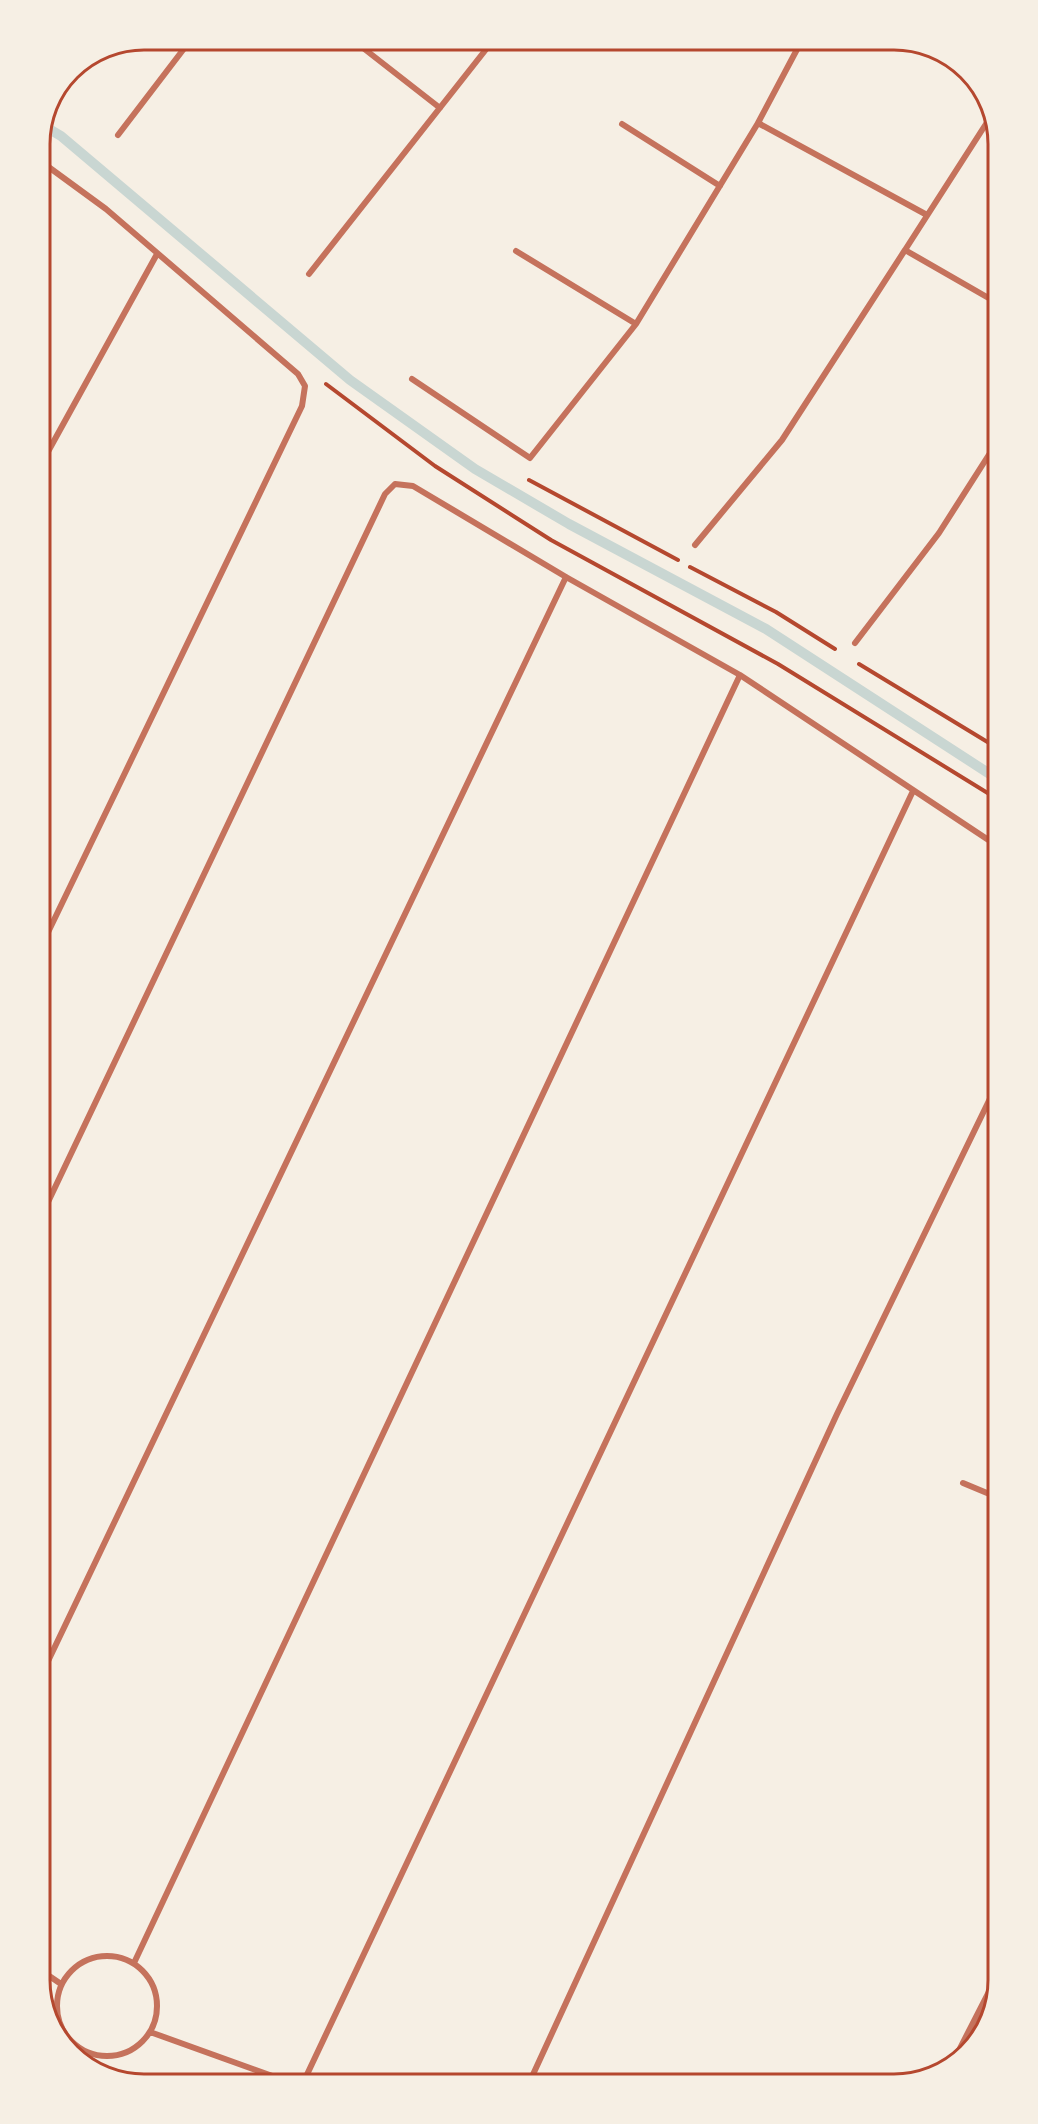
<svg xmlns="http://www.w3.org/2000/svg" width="1038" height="2124" font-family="'Archivo Narrow',sans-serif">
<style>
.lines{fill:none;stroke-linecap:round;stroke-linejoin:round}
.stream{stroke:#c9d6d2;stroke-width:10}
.path{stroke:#b5482f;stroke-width:4}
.minor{stroke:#c5725c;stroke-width:6}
.rim{fill:none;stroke:#b5482f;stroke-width:3}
</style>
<rect width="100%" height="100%" fill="#f6efe4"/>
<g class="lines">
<path class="stream" d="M 44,126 L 61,136 L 350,380 L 475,469 L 569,524 L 766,629 L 999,780"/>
<path class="path" d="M 326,384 L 435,466 L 551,540 L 778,664 L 999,800
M 529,480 L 678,560
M 690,567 L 776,612 L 835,649
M 859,664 L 999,749"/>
<path class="minor" d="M 802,40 L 758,123 L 927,215
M 358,44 L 440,108
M 993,113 L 905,250 L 999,304
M 622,124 L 720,186
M 118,135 L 186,46
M 516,251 L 636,324
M 309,274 L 491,43
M 412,379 L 530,458 L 636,324 L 758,123
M 39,468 L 157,254
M 695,545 L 782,440 L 905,250
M 855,643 L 939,533 L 999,439
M 39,951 L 302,406 L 305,386 L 298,374 L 106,209 L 39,160
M 39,1221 L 385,494 L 395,484 L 413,486 L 566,577 L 740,675 L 999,847
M 963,1483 L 999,1498
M 39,1680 L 566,577
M57 2006a50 50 0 1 1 100 0a50 50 0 1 1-100 0Z
M 134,1963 L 740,675
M 39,1969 L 61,1984
M 150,2032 L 292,2083
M 78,2060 L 79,2049
M 953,2062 L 999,1972
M 530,2081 L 837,1414 L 999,1080
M 303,2083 L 913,791"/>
</g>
<path d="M0 0H1038V2124H0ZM144 50H894A94 94 0 0 1 988 144V1980A94 94 0 0 1 894 2074H144A94 94 0 0 1 50 1980V144A94 94 0 0 1 144 50Z" fill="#f6efe4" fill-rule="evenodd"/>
<path class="rim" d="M144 50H894A94 94 0 0 1 988 144V1980A94 94 0 0 1 894 2074H144A94 94 0 0 1 50 1980V144A94 94 0 0 1 144 50Z"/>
</svg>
